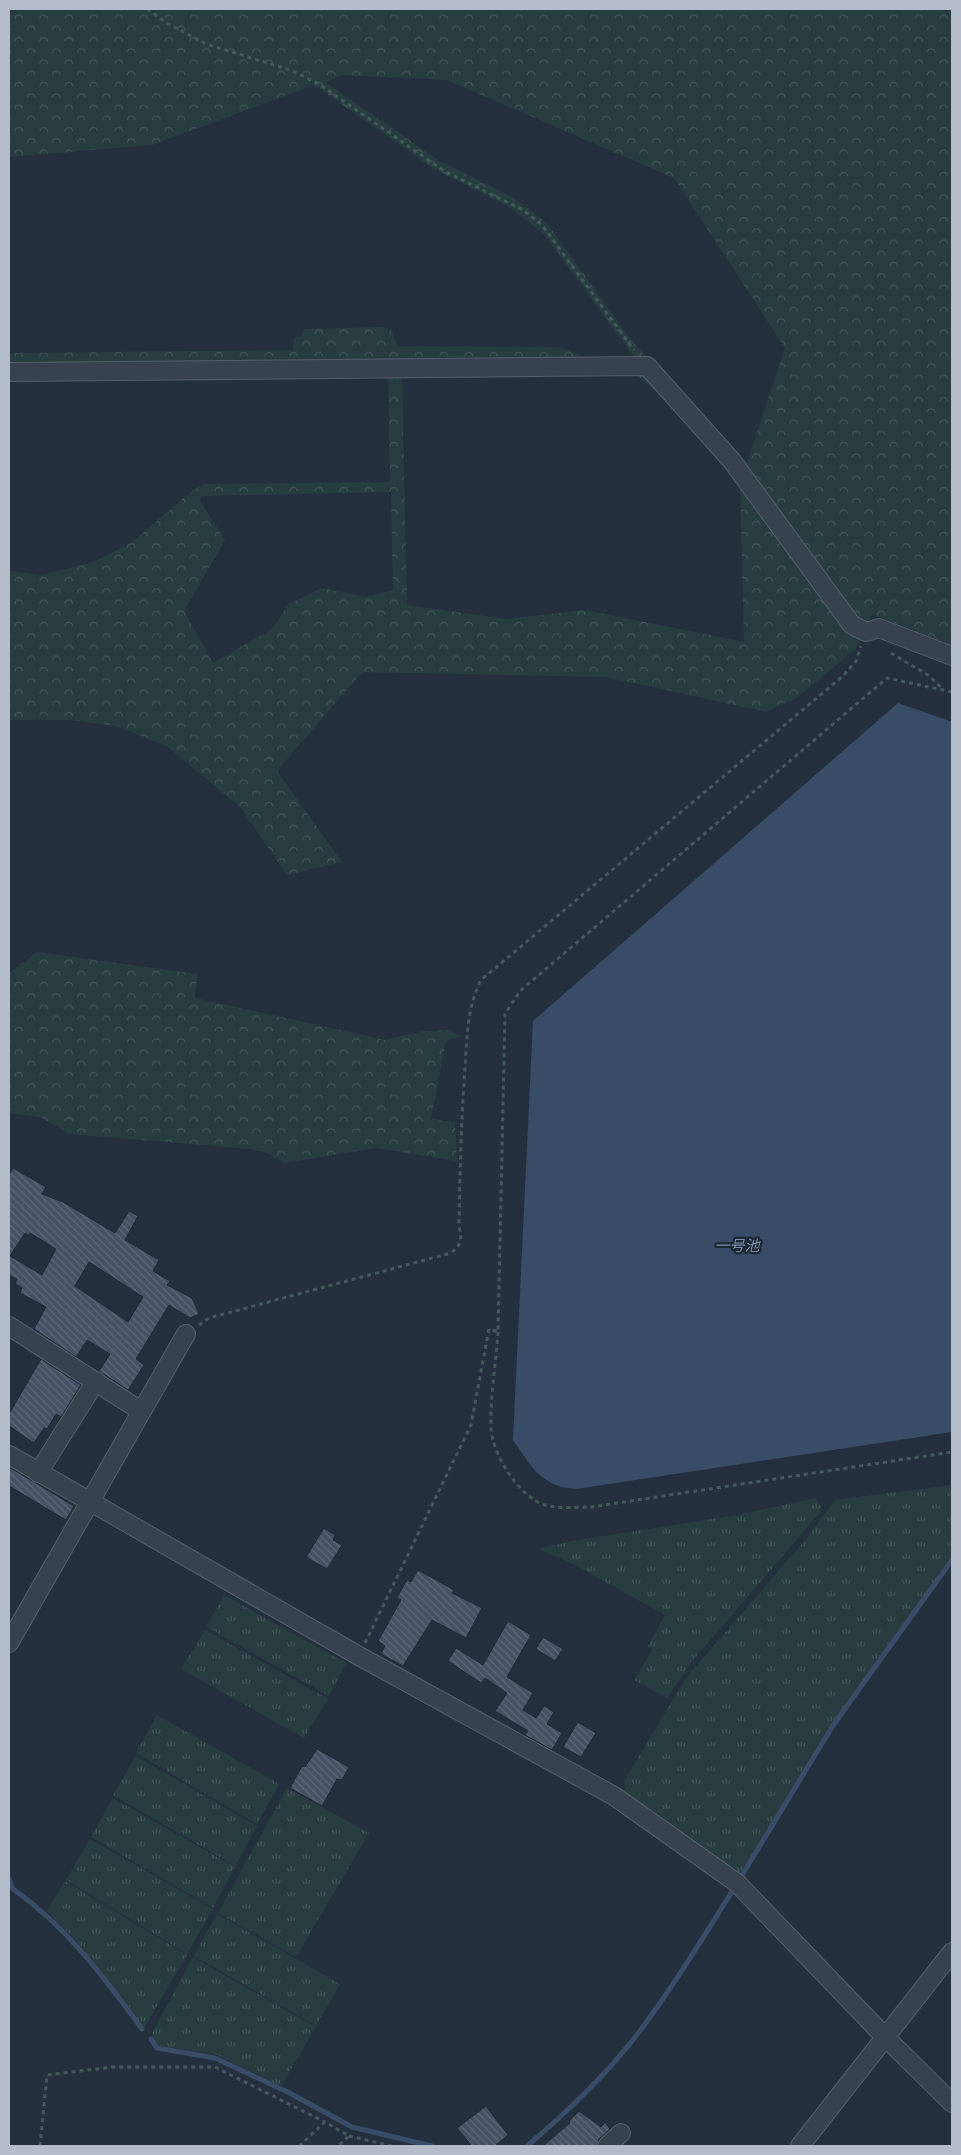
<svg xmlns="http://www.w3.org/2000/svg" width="961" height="2155" font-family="Montserrat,'Noto Sans JP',sans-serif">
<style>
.grass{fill:url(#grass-tufts)}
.forest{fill:url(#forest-crowns);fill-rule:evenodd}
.water{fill:#394c67}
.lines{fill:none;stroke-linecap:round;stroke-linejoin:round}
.stream{stroke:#394c67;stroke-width:5}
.building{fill:url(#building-back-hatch);stroke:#1f2835;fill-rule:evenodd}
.street-casing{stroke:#565f6c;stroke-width:20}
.path{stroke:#44595c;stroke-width:3;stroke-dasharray:4 4;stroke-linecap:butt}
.street{stroke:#38414e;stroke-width:18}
.labels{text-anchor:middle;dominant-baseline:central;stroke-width:4.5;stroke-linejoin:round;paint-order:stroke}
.water-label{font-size:15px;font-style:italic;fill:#7c92b1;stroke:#1d2633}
</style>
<defs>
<pattern id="grass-tufts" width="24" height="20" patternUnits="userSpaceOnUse" patternTransform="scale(1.25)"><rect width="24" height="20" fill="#263c3f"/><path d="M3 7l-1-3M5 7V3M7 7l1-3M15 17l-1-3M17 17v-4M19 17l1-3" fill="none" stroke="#435659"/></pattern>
<pattern id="forest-crowns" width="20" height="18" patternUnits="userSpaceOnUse" patternTransform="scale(1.25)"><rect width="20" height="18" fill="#263c3f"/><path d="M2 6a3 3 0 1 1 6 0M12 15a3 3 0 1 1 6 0" fill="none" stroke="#435659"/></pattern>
<pattern id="building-back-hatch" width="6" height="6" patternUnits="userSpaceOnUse" patternTransform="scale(1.25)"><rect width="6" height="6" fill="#455162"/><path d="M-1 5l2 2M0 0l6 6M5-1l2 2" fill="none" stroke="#5d6877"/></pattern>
</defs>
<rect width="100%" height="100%" fill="#242f3e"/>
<path class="grass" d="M 952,1485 L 952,1557 L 839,1713 L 738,1876 L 624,1797 L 625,1780 L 686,1678 L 807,1538 L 835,1500 Z
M 815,1498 L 823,1509 L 694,1659 L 667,1698 L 634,1680 L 653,1649 L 648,1646 L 665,1615 L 575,1565 L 541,1550 L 541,1548 L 572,1541 L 738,1515 Z
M 224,1595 L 346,1663 L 329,1696 L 206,1627 Z
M 205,1630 L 328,1699 L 304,1738 L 181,1669 Z
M 157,1715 L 279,1784 L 257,1824 L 136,1753 Z
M 136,1756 L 257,1826 L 235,1866 L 113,1795 Z
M 287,1788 L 369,1833 L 296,1957 L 218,1913 Z
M 113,1798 L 235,1867 L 213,1908 L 91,1837 Z
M 90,1839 L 213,1909 L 187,1954 L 66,1880 Z
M 65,1881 L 187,1955 L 144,2028 L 73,1937 L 47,1911 Z
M 217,1914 L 340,1984 L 316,2026 L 194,1956 Z
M 193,1957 L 316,2027 L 281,2086 L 217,2055 L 155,2045 L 152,2033 Z"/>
<path class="forest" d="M 9,9 L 952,9 L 952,645 L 872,614 L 856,649 L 796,698 L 766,712 L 606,677 L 362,672 L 277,771 L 342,862 L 287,875 L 241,808 L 167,746 L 116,726 L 69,720 L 9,720 L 9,571 L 42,575 L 93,562 L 131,543 L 193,490 L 205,484 L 390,482 L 388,377 L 9,382 L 9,353 L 293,350 L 294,337 L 302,336 L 304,329 L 384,327 L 392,331 L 397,346 L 550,347 L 564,348 L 585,358 L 635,358 L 545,235 L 508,206 L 436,170 L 314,85 L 152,145 L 9,157 ZM 342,75 L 447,80 L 674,178 L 785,348 L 745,468 L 632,341 L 549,226 L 539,217 L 512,197 L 440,161 L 325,82 ZM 635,374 L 693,421 L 740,482 L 744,642 L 585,610 L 506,619 L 407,605 L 402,378 ZM 391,492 L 393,590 L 367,597 L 321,588 L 289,604 L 272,629 L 213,663 L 184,611 L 225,540 L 200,501 L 201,496 Z
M 37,952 L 197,974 L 195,998 L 385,1040 L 425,1031 L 446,1030 L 463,1036 L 446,1041 L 431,1119 L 455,1122 L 457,1161 L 376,1148 L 284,1163 L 269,1154 L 251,1149 L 69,1134 L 41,1117 L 9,1113 L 9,973 Z"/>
<path class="water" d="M 898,703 L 952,722 L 952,1432 L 576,1489 C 540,1486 532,1467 513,1440 L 533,1021 Z"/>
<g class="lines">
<path class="stream" d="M 742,1875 L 834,1724 L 952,1560
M 9,1878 L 13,1889 C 66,1926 104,1977 142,2029
M 151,2039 L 157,2048 L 215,2058 L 281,2089
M 284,2090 L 352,2127 L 432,2146
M 527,2146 C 572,2108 616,2066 650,2017 C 680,1976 706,1933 733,1890"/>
</g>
<path class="building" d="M 13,1168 L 46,1187 L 42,1194 L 63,1202 L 115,1233 L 129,1211 L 138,1216 L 125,1240 L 159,1260 L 153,1271 L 170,1281 L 167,1285 L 192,1298 L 199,1314 L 190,1318 L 169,1305 L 136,1359 L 144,1365 L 128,1390 L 99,1371 L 110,1354 L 87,1340 L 76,1357 L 34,1329 L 46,1307 L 20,1293 L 22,1288 L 15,1283 L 17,1279 L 9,1275 L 9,1175 ZM 25,1233 L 29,1235 L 30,1233 L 56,1249 L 42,1275 L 10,1256 ZM 89,1262 L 143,1297 L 128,1322 L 75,1286 Z
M 41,1359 L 81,1385 L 61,1417 L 56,1414 L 47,1429 L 44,1428 L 34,1443 L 9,1426 L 9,1414 Z
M 9,1467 L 74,1506 L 66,1520 L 9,1486 Z
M 324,1528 L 335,1535 L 333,1540 L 342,1545 L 327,1569 L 306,1557 Z
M 418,1570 L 454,1590 L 452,1593 L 482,1608 L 466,1638 L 432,1620 L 403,1666 L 381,1654 L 385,1646 L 378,1641 L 401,1600 L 397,1597 L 407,1580 L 411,1582 Z
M 508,1621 L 531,1635 L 507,1677 L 533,1693 L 523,1710 L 536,1718 L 544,1706 L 554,1712 L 547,1724 L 562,1733 L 552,1750 L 525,1735 L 528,1731 L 495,1711 L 507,1693 L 485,1678 L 481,1683 L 448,1661 L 456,1648 L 483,1665 Z
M 543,1637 L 563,1649 L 555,1661 L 536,1649 Z
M 578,1722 L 596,1733 L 581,1757 L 563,1747 Z
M 317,1749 L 349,1767 L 342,1780 L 337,1779 L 322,1806 L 290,1788 L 302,1766 L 305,1767 Z
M 486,2106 L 508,2135 L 495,2146 L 472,2146 L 457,2128 Z
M 579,2111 L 601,2127 L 605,2122 L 610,2129 L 599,2139 L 597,2146 L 543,2146 L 570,2123 L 569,2121 Z"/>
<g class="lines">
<defs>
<path id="street" d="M 9,372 L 647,366 L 732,461 L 852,625 L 866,632 L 879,628 L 952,656
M 9,1326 L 141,1411
M 9,1455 L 359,1656 L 614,1796 L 737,1883 L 886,2038 L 952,2103
M 38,1473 L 96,1381
M 9,1643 L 186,1334
M 607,2146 L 621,2133
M 800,2146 L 952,1952"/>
</defs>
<use href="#street" class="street-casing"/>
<path class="path" d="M 147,9 L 167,23 L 206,44 L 290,70 L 319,84 L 444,171 L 523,210 L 542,225 L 634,350
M 891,653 L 928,675 L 943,689
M 199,1325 L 209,1318 L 451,1253 C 462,1244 462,1239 459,1226 C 460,1173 461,1121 465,1069 C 467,1038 467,1007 481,980 L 843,676 L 856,661 L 861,646
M 498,1332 C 496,1363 490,1396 491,1427 C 491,1453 520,1498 545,1505 C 559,1509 576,1507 591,1507 L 952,1452
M 365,1643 L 471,1425 L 489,1329 L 498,1332 L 505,1014 L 520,991 L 887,678 L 952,692
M 349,2136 L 392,2146
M 40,2146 L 47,2075 L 113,2067 L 215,2067 L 325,2122
M 299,2146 L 325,2122 L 349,2136 L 338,2146"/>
<use href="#street" class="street"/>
</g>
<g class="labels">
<g class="water-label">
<text x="737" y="1245">一号池</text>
</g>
</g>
<rect width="961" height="2155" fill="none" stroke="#b4bcc9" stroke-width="20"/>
</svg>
